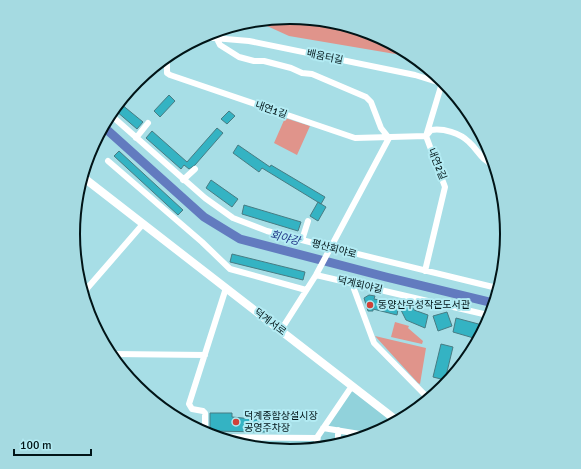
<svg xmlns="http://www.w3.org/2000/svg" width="581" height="469" font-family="Signika,'Noto Sans KR',sans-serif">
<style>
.built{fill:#91d2db}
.green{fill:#e0948b}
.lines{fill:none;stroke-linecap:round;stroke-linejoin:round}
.river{stroke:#627bbf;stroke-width:9}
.building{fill:#34b3c3;stroke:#477c83}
.street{stroke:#fff;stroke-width:6}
.secondary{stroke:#fff;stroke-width:8}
.poi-dot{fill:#d04239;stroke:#b3ebf3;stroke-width:1.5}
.labels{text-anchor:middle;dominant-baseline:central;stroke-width:4;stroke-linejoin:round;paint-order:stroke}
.street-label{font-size:10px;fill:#011417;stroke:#b3ebf3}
.poi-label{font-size:10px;fill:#011417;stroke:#b3ebf3;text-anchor:start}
.water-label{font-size:11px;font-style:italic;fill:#203687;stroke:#b3ebf3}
.rim{fill:none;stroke:#011417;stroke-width:2}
</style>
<rect width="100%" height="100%" fill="#a7dee6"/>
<path class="built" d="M 351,392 L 355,392 L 393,422 L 374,436 L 290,452 L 227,439 L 321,441 L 321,436 Z"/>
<path class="green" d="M 291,17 L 374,34 L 407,56 L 289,36 L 267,26 L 264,22 Z
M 285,118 L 310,126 L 297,155 L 274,143 Z
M 395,322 L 409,326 L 408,328 L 423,341 L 422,344 L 391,337 Z
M 375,336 L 426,348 L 420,384 L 418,383 Z"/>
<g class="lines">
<path class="river" d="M 105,128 L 204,217 L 240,239 L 386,277 L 494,303"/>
</g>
<path class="building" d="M 169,95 L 175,101 L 160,117 L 154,111 Z
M 121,104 L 143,122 L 137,129 L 116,111 Z
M 229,111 L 235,116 L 227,124 L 221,119 Z
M 217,128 L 223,133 L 195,165 L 189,169 L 184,165 L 181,169 L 146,138 L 152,131 L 187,162 Z
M 238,145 L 270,167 L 271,165 L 325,197 L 321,204 L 262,168 L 259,172 L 233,153 Z
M 119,151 L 183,210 L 178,215 L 114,156 Z
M 211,180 L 238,199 L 232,207 L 206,188 Z
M 318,202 L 326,207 L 318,221 L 310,216 Z
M 244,205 L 301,222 L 298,231 L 242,214 Z
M 232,254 L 305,272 L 303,280 L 230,262 Z
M 369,295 L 375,296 L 374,299 L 399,304 L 397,315 L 373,309 L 373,311 L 368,311 L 364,298 Z
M 411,304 L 414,310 L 428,315 L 425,328 L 406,320 L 400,308 Z
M 447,312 L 452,326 L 438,331 L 433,316 Z
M 456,318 L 486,326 L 477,339 L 453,332 Z
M 441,344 L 453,347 L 445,380 L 433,377 Z
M 210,413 L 232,413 L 232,417 L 263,420 L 264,423 L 269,423 L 269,431 L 265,431 L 265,432 L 210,431 Z
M 271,446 L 309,446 L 309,448 L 290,452 L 271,448 Z"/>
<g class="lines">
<path class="street" d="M 202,37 L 249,41 L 415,75 L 447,85
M 216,37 L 220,45 L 239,57 L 254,61 L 264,61 L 291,68 L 302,73 L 312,74 L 366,97 L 371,102 L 381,128 L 389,138
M 167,60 L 167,73 L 170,75 L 355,138 L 426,136 L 431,130 C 443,128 460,133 469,142 C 479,151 480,159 494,165
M 113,117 L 205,198 L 233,218 L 267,231 L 329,247 L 497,288
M 136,138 L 148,123
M 108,161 L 202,242 L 230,269 L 306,290
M 183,180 L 195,169
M 302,240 L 308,221
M 425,271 L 445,187 L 426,136 L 442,83
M 316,275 L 492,316
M 356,284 L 354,289 L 374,343 L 429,399
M 84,292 L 143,224
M 281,330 L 316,275 L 389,138
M 114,354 L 205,355
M 323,428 L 372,436
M 205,434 L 205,413 L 203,411 L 192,409 L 189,404 L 226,288
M 215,437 L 317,438
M 338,442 L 338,430
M 316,447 L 318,436 L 352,386"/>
<path class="secondary" d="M 84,178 L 396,420"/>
</g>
<g class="poi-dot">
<circle cx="370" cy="305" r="4"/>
<circle cx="236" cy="422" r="4"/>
</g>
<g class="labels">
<g class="street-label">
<text transform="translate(325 57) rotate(12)">배움터길</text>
<text transform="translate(271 110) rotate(19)">내연1길</text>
<text transform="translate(437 164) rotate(68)">내연2길</text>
<text transform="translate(334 249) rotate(15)">평산회야로</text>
<text transform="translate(360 285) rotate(13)">덕계회야길</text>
<text transform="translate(270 322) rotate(37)">덕계서로</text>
</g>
<g class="poi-label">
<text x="378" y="305">동양산우성작은도서관</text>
<text x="244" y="416">덕계종합상설시장<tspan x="244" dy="12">공영주차장</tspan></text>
</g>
<g class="water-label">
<text transform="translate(285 238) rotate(14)">회야강</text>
</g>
</g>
<path d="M0 0H581V469H0ZM80 234a210 210 0 1 1 420 0a210 210 0 1 1-420 0Z" fill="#a5dae1" fill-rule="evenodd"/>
<path class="rim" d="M80 234a210 210 0 1 1 420 0a210 210 0 1 1-420 0Z"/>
<path d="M14 449v6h77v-6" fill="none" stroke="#011417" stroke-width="2"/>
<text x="20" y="449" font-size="12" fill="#011417" stroke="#b3ebf3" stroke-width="3" paint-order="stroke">100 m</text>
</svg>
